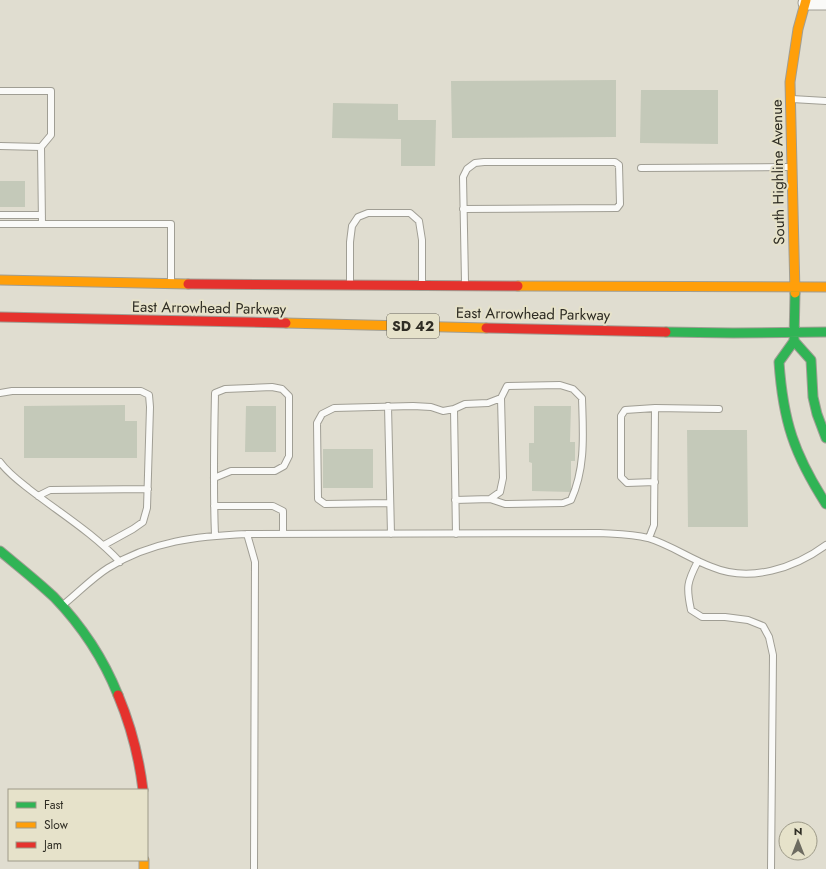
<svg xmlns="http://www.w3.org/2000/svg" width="826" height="869" font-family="Jost,sans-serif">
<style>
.building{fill:#c4c9b9}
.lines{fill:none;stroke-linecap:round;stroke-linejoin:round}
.lane-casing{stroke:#a09e94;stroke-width:8}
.street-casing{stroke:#a09e94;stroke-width:15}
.fast-casing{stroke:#a09e94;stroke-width:11}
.slow-casing{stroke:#a09e94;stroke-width:11}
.jam-casing{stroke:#a09e94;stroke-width:11}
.lane{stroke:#fafaf8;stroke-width:6}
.street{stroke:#fafaf8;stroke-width:13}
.fast{stroke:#30b455;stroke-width:9}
.slow{stroke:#ff9f0a;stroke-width:9}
.jam{stroke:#e5322d;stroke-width:9}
.labels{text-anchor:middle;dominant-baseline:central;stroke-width:4;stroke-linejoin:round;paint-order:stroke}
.shield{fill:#e6e2ca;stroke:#666356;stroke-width:1}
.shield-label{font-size:14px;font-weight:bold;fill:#2f2d24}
.street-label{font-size:15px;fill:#2f2d24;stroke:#e6e2ca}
</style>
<rect width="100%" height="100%" fill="#e0ddd0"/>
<path class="building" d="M 616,80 L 616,137 L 452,138 L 451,81 Z
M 641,90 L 718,90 L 718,144 L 640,143 Z
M 333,103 L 398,104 L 398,120 L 436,120 L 435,166 L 401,166 L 401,139 L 332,138 Z
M 0,181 L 25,181 L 25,207 L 0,207 Z
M 125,405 L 125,421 L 137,421 L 137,458 L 24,458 L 24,406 Z
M 246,406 L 276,406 L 276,452 L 245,452 Z
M 534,406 L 571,406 L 570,442 L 575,442 L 575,461 L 571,461 L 571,492 L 532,491 L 532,463 L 529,462 L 529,443 L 534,443 Z
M 687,430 L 747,430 L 748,527 L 688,527 Z
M 323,449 L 373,449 L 373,488 L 323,488 Z"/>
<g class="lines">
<defs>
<path id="lane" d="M 0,91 L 51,91 L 51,135 L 41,147 L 42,224
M 792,99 L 826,101
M 0,146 L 41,147
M 641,168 L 789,167
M 463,209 L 617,208 L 620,204 L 619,165 L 615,162 L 484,162 L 475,163 L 467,169 L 463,177 L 465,282
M 0,215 L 42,215
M 0,224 L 171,224 L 171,280
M 350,283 L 350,242 L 352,226 L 358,217 L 368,213 L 410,213 L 419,221 L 422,240 L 422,283
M 0,393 L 12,391 L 141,391 L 149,395 L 150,407 L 147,508 L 143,522 L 133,529 L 104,545
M 388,406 L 391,534
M 454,409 L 456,534
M 0,462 C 8,473 19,481 29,489 C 60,513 93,533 120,562
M 214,478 L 231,471 L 275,471 L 284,466 L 289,456 L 289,396 L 282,389 L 272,387 L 225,389 L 215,393 C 214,441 213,488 215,535
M 655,482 L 627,483 L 621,477 L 621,416 L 625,410 L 655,408 L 719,409
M 38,496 L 50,490 L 148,489
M 455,500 L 490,499 L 500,492 L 503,478 L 501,398 L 507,386 L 560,385 L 573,389 L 582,398 C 583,433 586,467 571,500 L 563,503 L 505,504 L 490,499
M 390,503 L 325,504 L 318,499 L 317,423 L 322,414 L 334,408 L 413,406 L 431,407 L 443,411 L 454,409 L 465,404 L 488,403 L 501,398
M 214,506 L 273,506 L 283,511 L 283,534
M 247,534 L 255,562 L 254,869
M 649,538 L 654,525 L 655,408
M 698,561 C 687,582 686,587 691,610 L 702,617 L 725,617 L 748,620 L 763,626 L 769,637 L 773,655 L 771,869
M 63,605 C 78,593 92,578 108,568 C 151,541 198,536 247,534 L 600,533 C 616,534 632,534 648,538 C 671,545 690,559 712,567 C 750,583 795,568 826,545"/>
<path id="street" d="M 805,3 L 826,3"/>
<path id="fast" d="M 795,293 L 794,341 L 779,362 C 783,421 794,454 826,504
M 666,332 L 733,333 L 826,332
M 794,341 L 811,360 L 813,397 L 817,414 L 826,438
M 0,551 C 18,566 37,581 54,597 C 81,625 104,660 118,695"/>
<path id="slow" d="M 0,280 L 188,284
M 518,286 L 826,287
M 795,293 L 790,82 L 798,29 L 806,0
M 286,323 L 486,328
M 144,860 L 144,869"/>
<path id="jam" d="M 188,284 L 518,286
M 0,317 L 286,323
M 486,328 L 666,332
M 118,695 C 131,726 139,757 143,790"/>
</defs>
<use href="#lane" class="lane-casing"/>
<use href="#street" class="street-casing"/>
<use href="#fast" class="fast-casing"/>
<use href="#slow" class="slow-casing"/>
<use href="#jam" class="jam-casing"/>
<use href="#lane" class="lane"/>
<use href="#street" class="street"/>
<use href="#fast" class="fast"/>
<use href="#slow" class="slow"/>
<use href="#jam" class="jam"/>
</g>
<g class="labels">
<rect class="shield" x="387" y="314" width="52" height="24" rx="3"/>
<g class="shield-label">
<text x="413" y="326">SD 42</text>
</g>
<g class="street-label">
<text transform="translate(778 172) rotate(-91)">South Highline Avenue</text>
<text transform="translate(209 308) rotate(1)">East Arrowhead Parkway</text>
<text transform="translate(533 314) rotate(1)">East Arrowhead Parkway</text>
</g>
</g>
<rect x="8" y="789" width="140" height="72" fill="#e6e2ca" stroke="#9d9a88"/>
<rect x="16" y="802" width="20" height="6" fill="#30b455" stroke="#9d9a88"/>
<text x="44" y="809" font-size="12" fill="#2f2d24">Fast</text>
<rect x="16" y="822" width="20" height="6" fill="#ff9f0a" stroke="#9d9a88"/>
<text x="44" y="829" font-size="12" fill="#2f2d24">Slow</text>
<rect x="16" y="842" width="20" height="6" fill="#e5322d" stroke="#9d9a88"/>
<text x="44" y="849" font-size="12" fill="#2f2d24">Jam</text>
<g transform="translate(798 841)"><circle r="19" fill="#e6e2ca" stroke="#9d9a88"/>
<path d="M0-3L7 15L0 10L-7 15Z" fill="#6d6b60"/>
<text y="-6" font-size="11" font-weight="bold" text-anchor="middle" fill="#2f2d24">N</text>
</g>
</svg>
